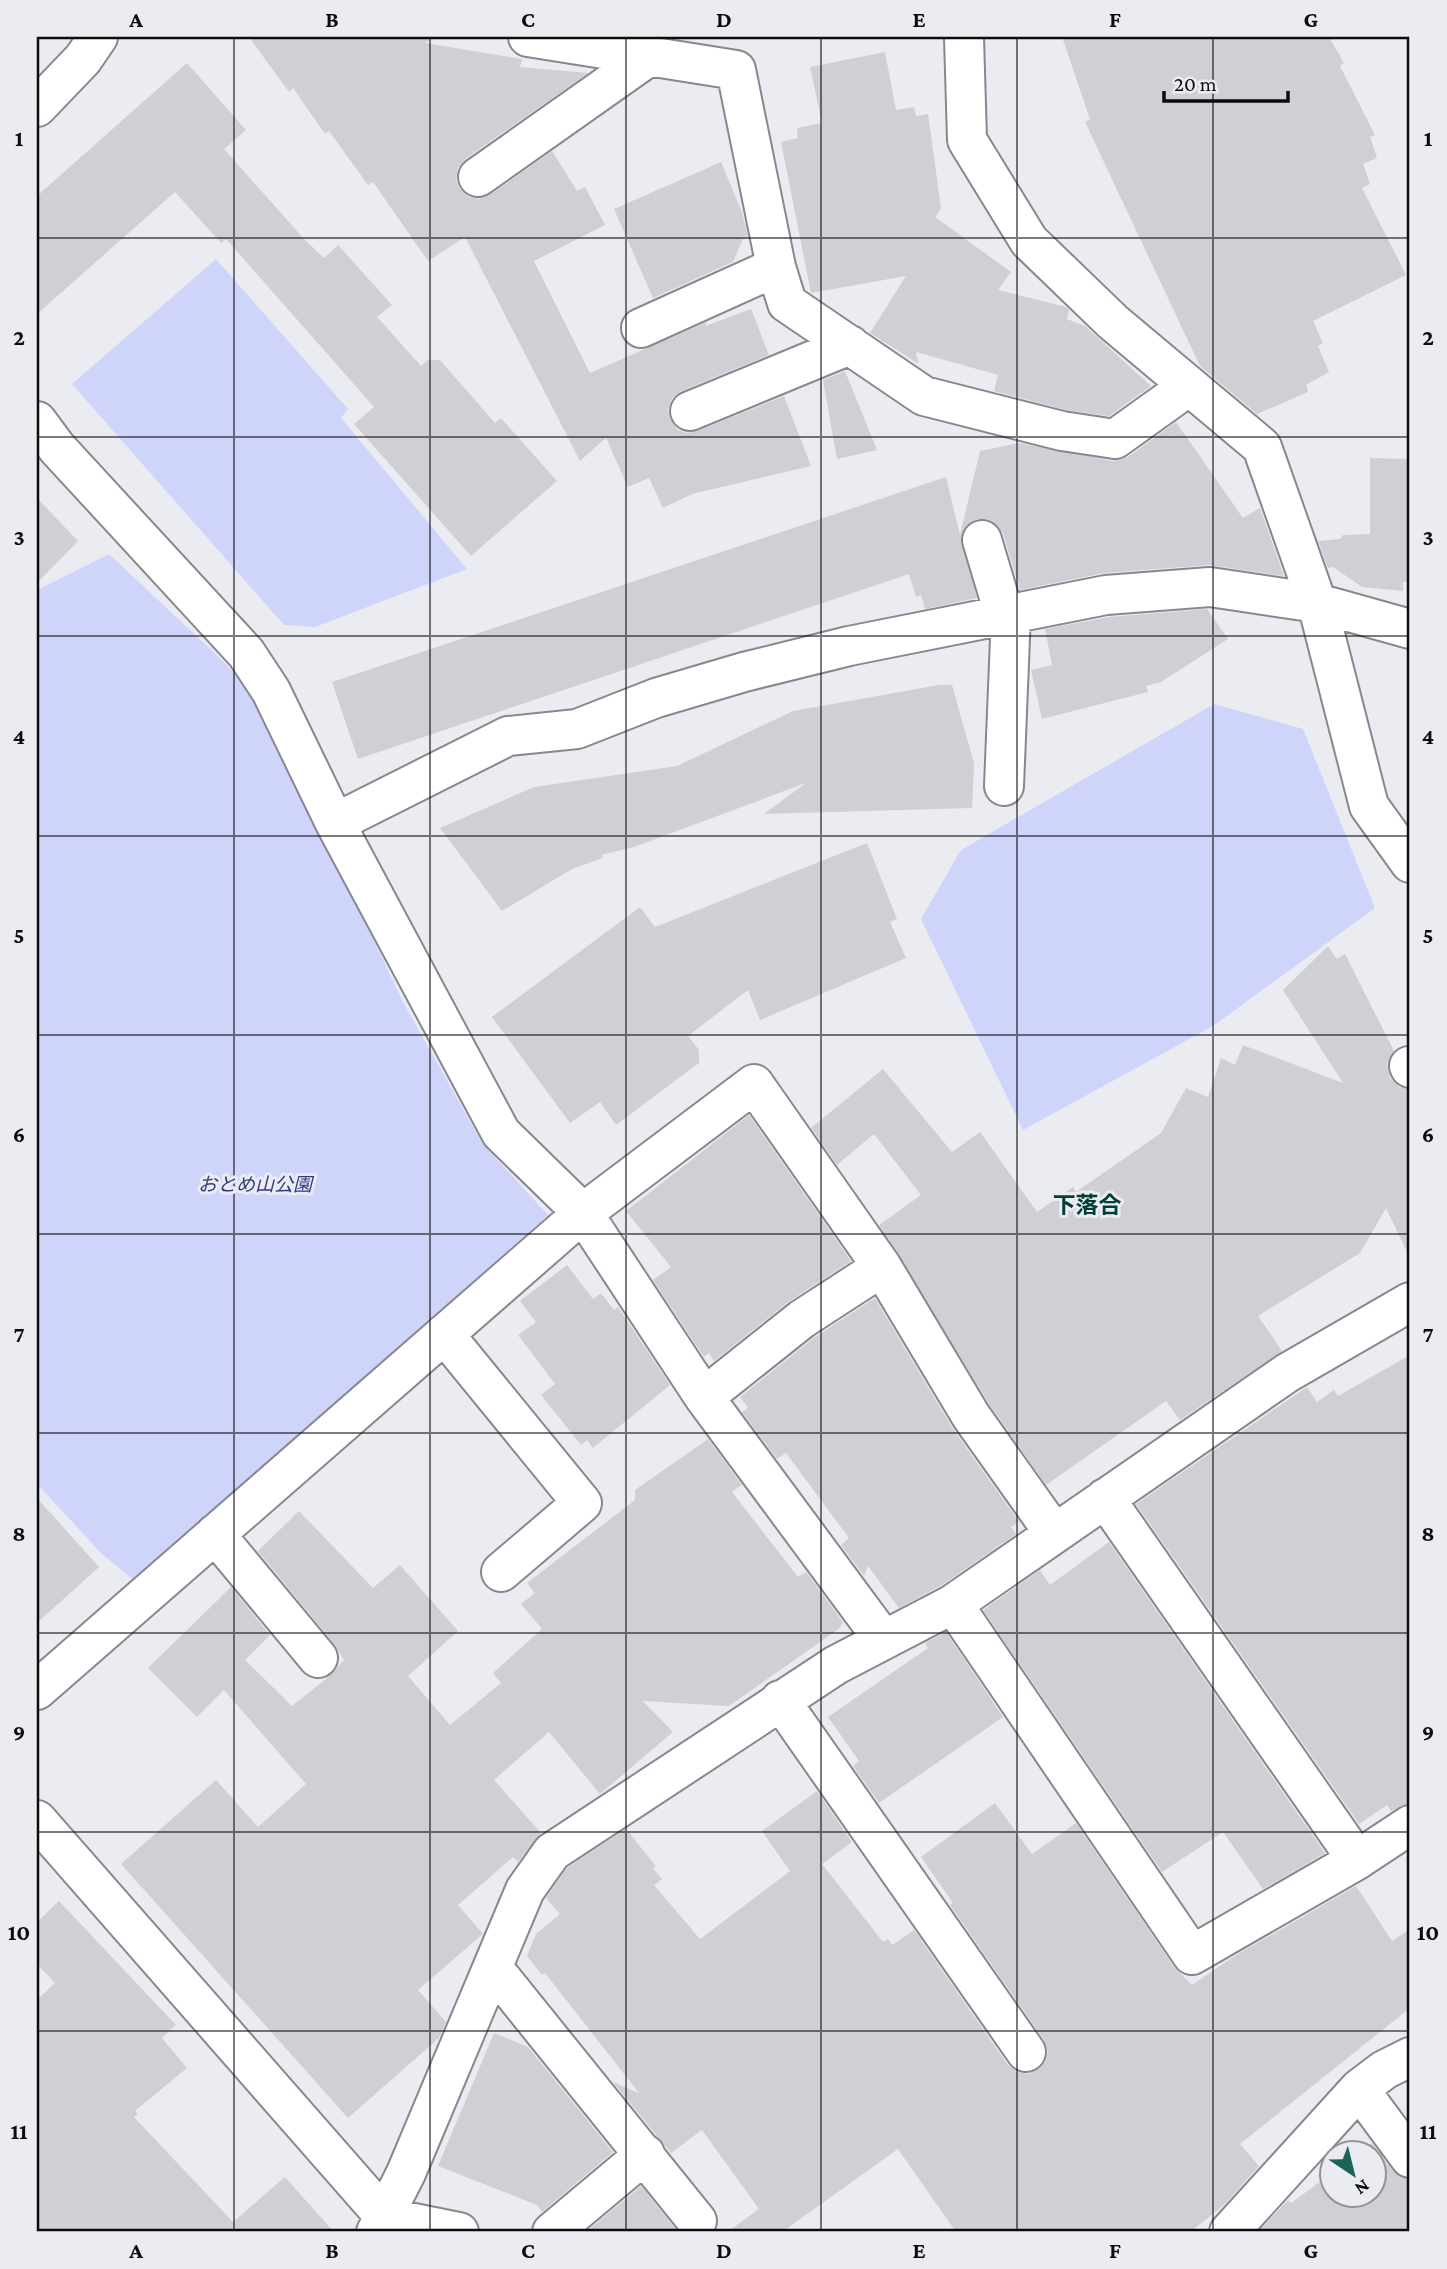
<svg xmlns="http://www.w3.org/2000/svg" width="1447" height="2269" font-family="'Crimson Pro','Noto Sans JP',serif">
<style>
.green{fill:#cfd5fa}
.building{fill:#cfd0d6}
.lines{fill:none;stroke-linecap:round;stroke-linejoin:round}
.minor-casing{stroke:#87888e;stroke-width:42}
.minor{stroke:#fff;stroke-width:38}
.grid{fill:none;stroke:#0c0c0e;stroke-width:2;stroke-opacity:0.55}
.labels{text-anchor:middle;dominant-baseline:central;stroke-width:6;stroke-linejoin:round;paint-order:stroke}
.park-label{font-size:19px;font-style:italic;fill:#353782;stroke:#ebecf2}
.quarter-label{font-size:23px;font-weight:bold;fill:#003d35;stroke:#ebecf2}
.neatline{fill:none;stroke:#0c0c0e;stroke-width:2.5}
.grid-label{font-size:23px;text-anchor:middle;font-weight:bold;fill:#0c0c0e}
</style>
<rect width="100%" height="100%" fill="#ebecf2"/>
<path class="green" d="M 216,259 L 348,409 L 341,418 L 467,569 L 315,627 L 284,625 L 72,384 Z
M 109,554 L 223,661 L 264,708 L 402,1000 L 482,1143 L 548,1215 L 137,1583 L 102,1554 L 37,1484 L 37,590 Z
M 1214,704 L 1303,729 L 1375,908 L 1213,1026 L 1023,1130 L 921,919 L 961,850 Z"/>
<path class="building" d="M 249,37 L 434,37 L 425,43 L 522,59 L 520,67 L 588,73 L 465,159 L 458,168 L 456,180 L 460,189 L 469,197 L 479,199 L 490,195 L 552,151 L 577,191 L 585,187 L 605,225 L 534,261 L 590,373 L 707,322 L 705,326 L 751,309 L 769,355 L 681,391 L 672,398 L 668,409 L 670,419 L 677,429 L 686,433 L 698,431 L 784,396 L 811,466 L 692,494 L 663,508 L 649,478 L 628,487 L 606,438 L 580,461 L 465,237 L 428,261 L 373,182 L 368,185 L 329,131 L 325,134 L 293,88 L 289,92 Z
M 1062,37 L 1329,37 L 1344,63 L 1340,66 L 1375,135 L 1370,137 L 1377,158 L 1363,164 L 1370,184 L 1362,188 L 1406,275 L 1313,321 L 1323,343 L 1318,346 L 1329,372 L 1306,385 L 1308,392 L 1257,414 L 1200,366 L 1085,122 L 1090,119 Z
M 885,52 L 896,110 L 914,107 L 916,116 L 928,114 L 941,208 L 935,217 L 1011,272 L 998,290 L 1066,307 L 1069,310 L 1067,319 L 1085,326 L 1151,386 L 1109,416 L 1066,410 L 994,391 L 998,375 L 916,352 L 919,364 L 870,333 L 906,276 L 811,293 L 781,142 L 798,138 L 797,128 L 822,123 L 810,67 Z
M 187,63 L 246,130 L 224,149 L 305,240 L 324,258 L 338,245 L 392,305 L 377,317 L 421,366 L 427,360 L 440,360 L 495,423 L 501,418 L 557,481 L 471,556 L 354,424 L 374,407 L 226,239 L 221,243 L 175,192 L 37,314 L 37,196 Z
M 721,162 L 742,212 L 748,237 L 743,239 L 733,262 L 653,298 L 614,209 Z
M 845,371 L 877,450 L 837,459 L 823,380 Z
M 1176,422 L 1243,518 L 1260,508 L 1284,576 L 1209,565 L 1104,573 L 1020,590 L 1003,533 L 996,524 L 988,519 L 976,519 L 967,525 L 961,536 L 977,598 L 925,609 L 921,595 L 916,597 L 909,574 L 358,759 L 332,682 L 946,477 L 960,535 L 980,451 L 1019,443 L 1113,461 L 1128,457 Z
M 1370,458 L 1410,459 L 1410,582 L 1403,582 L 1403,591 L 1362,587 L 1333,567 L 1328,568 L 1318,541 L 1340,539 L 1343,535 L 1370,534 Z
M 37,498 L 78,541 L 37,583 Z
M 1207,609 L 1228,639 L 1161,682 L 1146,686 L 1148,692 L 1042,719 L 1031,670 L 1052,665 L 1045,629 L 1109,617 Z
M 939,685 L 952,685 L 974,763 L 972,808 L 764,814 L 806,783 L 634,847 L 601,855 L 603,858 L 572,869 L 502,911 L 440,828 L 534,787 L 677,766 L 793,711 Z
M 867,843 L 897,919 L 890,922 L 906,958 L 760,1020 L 748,990 L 688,1036 L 699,1050 L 699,1063 L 616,1125 L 600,1102 L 570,1123 L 492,1017 L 640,907 L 655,927 Z
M 1328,946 L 1337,959 L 1345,954 L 1394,1051 L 1387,1064 L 1390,1078 L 1399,1087 L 1410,1090 L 1410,1258 L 1386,1208 L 1360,1253 L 1258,1316 L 1282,1351 L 1180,1420 L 1166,1401 L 1046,1485 L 989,1404 L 879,1225 L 921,1195 L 874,1134 L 837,1165 L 811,1128 L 883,1069 L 952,1152 L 980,1132 L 1037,1212 L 1073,1187 L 1076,1192 L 1161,1133 L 1186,1088 L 1208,1097 L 1221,1058 L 1235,1065 L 1243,1045 L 1343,1083 L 1283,990 Z
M 749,1115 L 851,1261 L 788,1302 L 714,1361 L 709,1353 L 704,1357 L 653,1280 L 671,1267 L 626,1211 Z
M 567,1265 L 593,1299 L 601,1293 L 614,1310 L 618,1307 L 670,1385 L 593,1448 L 587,1440 L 581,1445 L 541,1395 L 555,1384 L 518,1335 L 536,1322 L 520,1301 Z
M 875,1298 L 953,1429 L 1019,1522 L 1011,1527 L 1016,1534 L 942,1585 L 899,1608 L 868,1566 L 864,1576 L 841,1545 L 849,1538 L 786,1453 L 777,1459 L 742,1412 L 748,1408 L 740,1397 L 815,1337 Z
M 1410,1355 L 1410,1803 L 1391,1811 L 1387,1805 L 1359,1824 L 1136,1504 L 1307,1387 L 1317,1402 L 1334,1390 L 1338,1396 Z
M 708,1439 L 742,1485 L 732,1492 L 798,1577 L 806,1572 L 843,1622 L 840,1628 L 729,1706 L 643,1701 L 673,1732 L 600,1794 L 549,1732 L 494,1780 L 541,1833 L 518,1862 L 513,1857 L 458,1905 L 483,1934 L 418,1990 L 446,2022 L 439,2038 L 348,2118 L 121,1864 L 216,1780 L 258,1827 L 306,1784 L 224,1690 L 197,1717 L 148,1668 L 231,1587 L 270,1635 L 245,1660 L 292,1706 L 332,1674 L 344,1660 L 335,1645 L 258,1551 L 299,1511 L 373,1588 L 400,1565 L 458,1631 L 408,1676 L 450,1725 L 501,1683 L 493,1673 L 542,1629 L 521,1604 L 535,1593 L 527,1583 L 635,1500 L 635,1490 Z
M 37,1498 L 99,1567 L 37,1623 Z
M 1109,1542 L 1325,1853 L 1263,1889 L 1223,1832 L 1162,1872 L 983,1610 L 1040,1570 L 1050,1585 Z
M 946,1632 L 1003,1717 L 879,1803 L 853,1766 L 859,1761 L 828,1717 L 928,1648 L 925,1643 Z
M 817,1791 L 852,1842 L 822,1864 L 883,1942 L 888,1939 L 892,1945 L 914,1930 L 1008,2065 L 1017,2072 L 1029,2074 L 1039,2069 L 1046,2061 L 1048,2051 L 1044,2040 L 950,1905 L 953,1903 L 921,1857 L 995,1803 L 1032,1854 L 1076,1823 L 1174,1967 L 1192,1985 L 1233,1957 L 1356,1886 L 1392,1941 L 1410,1929 L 1410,2008 L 1240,2144 L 1259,2166 L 1224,2205 L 1190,2232 L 956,2232 L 898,2149 L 782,2232 L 727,2232 L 759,2209 L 702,2130 L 671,2153 L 613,2082 L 639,2093 L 545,1973 L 542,1975 L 527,1956 L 536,1934 L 560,1914 L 546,1898 L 567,1868 L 626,1829 L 656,1866 L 653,1868 L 662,1879 L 654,1885 L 700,1939 L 790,1871 L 762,1831 Z
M 59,1901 L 176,2025 L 162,2038 L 187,2068 L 135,2111 L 138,2114 L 134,2117 L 233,2222 L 285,2177 L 334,2232 L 37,2232 L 37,2000 L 55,1983 L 37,1964 L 37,1922 Z
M 494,2033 L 528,2047 L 613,2152 L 542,2212 L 537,2205 L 438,2166 Z
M 1372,2143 L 1393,2171 L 1410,2180 L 1410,2232 L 1258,2232 L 1288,2200 L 1291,2203 L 1332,2173 L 1332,2195 L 1374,2195 L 1374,2153 L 1358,2153 Z
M 641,2186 L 678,2232 L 586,2232 Z"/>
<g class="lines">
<defs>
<path id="minor" d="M 528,37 L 736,70 L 776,267 L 787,303 L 924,396 L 1062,431 L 1115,439 L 1189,386
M 964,37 L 967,140 L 1029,241 L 1113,322 L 1262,447 L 1317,603 L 1369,806 L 1410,863
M 37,107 L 83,59 L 98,37
M 478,177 L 648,57
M 641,328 L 776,267
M 690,411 L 850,345
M 37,421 L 57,448 L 246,653 L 271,691 L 335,823 L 501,1133 L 583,1213 L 704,1397 L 883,1639
M 982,540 L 1005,617
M 1004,786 L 1011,614
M 335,823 L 508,736 L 577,729 L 656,698 L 744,672 L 849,646 L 1106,595 L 1210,587 L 1317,603 L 1410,629
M 1409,1066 L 1410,1068
M 444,1334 L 582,1503 L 501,1572
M 704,1397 L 802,1319 L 882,1267
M 1105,1498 L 1357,1860 L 1410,1825
M 215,1534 L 318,1658
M 953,1604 L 1192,1955 L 1357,1860
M 37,1690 L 583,1213 L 754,1084 L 882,1267 L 971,1416 L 1054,1533
M 780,1700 L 1026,2052
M 37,1820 L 385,2217 L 459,2232
M 493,1968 L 697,2221
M 1359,2089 L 1410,2158
M 376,2232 L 406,2173 L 525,1890 L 552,1852 L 836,1665 L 953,1604 L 1287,1373 L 1410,1302
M 552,2232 L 645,2154
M 1229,2232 L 1359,2089 L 1384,2070 L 1410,2057"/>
</defs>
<use href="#minor" class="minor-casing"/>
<use href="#minor" class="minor"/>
</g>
<path class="grid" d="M 234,37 L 234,2232M 430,37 L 430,2232M 626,37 L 626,2232M 821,37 L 821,2232M 1017,37 L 1017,2232M 1213,37 L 1213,2232M 37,238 L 1410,238M 37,437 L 1410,437M 37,636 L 1410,636M 37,836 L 1410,836M 37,1035 L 1410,1035M 37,1234 L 1410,1234M 37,1433 L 1410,1433M 37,1633 L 1410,1633M 37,1832 L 1410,1832M 37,2031 L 1410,2031"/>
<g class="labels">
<g class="park-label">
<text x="255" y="1184">おとめ山公園</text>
</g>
<g class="quarter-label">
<text x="1087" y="1205">下落合</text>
</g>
</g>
<rect width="1447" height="2269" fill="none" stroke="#ebecf2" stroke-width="77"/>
<g transform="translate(1353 2174) rotate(145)"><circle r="33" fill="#ebecf2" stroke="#929297" stroke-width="2"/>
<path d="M0-5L12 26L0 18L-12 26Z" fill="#1c6458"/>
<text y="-10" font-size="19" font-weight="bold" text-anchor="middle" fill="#0c0c0e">N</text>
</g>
<path d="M1164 91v10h124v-10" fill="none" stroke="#0c0c0e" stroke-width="3.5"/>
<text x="1174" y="91" font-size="21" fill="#0c0c0e" stroke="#ebecf2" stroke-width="5" paint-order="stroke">20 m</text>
<rect x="38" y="38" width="1370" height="2192" class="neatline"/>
<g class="grid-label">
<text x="136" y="27">A</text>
<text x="332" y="27">B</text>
<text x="528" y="27">C</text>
<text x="724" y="27">D</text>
<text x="919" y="27">E</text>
<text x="1115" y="27">F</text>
<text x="1311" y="27">G</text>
<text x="19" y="146">1</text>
<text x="1428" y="146">1</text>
<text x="19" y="345">2</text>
<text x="1428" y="345">2</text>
<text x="19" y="545">3</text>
<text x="1428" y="545">3</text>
<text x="19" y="744">4</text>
<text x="1428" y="744">4</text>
<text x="19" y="943">5</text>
<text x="1428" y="943">5</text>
<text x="19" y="1142">6</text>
<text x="1428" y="1142">6</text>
<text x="19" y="1342">7</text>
<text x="1428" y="1342">7</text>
<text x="19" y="1541">8</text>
<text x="1428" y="1541">8</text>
<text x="19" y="1740">9</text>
<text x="1428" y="1740">9</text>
<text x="19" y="1940">10</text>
<text x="1428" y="1940">10</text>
<text x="19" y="2139">11</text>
<text x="1428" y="2139">11</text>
<text x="136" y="2258">A</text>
<text x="332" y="2258">B</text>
<text x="528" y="2258">C</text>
<text x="724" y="2258">D</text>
<text x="919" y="2258">E</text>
<text x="1115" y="2258">F</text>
<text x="1311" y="2258">G</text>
</g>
</svg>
